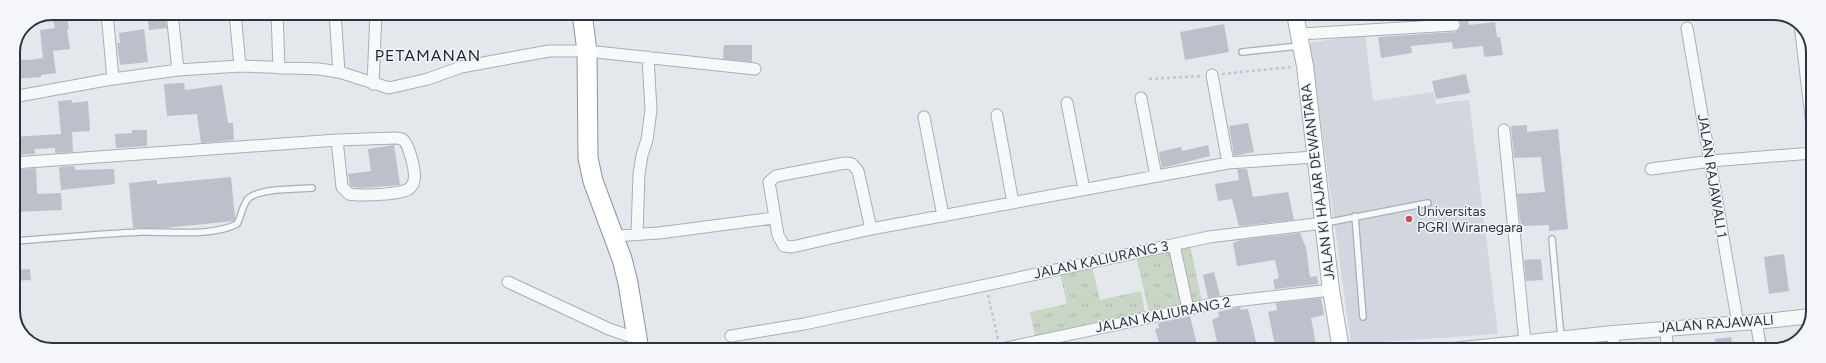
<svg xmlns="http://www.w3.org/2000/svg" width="1826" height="363" font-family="Figtree,sans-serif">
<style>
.built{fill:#d2d6de}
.grass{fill:url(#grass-tufts)}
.building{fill:#bbc0ca}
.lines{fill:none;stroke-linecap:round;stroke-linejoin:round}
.service-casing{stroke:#a9aeb7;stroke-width:8}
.minor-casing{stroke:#a9aeb7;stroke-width:13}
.tertiary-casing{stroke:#a9aeb7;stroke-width:16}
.secondary-casing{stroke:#a9aeb7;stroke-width:18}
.trunk-casing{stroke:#8b94a3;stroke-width:21}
.path{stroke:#c2c5cb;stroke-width:2.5;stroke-dasharray:3 3;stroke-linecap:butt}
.service{stroke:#f7f8fa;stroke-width:5.5}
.minor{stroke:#f7f8fa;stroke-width:11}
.tertiary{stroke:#f7f8fa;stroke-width:14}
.secondary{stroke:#fff;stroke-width:16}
.trunk{stroke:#fff;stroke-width:19}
.poi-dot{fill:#d1495b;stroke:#f4f6f9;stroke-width:1.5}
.labels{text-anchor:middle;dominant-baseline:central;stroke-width:3;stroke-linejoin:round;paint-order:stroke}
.street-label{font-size:14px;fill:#2b3445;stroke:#f4f6f9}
.poi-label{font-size:14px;fill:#2b3445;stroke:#f4f6f9;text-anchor:start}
.quarter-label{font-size:16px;letter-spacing:1px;fill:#1d2536;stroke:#f4f6f9}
.rim{fill:none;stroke:#2b3445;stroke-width:2}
</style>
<defs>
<pattern id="grass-tufts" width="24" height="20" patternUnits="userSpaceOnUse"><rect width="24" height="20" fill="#c9d6c5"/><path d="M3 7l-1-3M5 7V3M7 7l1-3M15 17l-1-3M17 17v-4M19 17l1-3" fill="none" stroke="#adb8ab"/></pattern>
</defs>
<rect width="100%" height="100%" fill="#e4e7ec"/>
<path class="built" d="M 1365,34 L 1373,101 L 1433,92 L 1436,104 L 1469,100 L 1498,334 L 1351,344 L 1310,43 Z"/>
<path class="grass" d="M 1190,245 L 1202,302 L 1149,312 L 1136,256 Z
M 1092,267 L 1100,300 L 1141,291 L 1145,313 L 1035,336 L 1030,312 L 1067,304 L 1060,274 Z"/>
<path class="building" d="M 147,13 L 165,13 L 167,28 L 149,30 Z
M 1393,14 L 1407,14 L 1408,21 L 1394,21 Z
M 1454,14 L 1467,14 L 1469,25 L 1495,22 L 1497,37 L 1500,37 L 1503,55 L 1484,57 L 1483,46 L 1453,49 L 1452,42 L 1411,46 L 1412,53 L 1381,58 L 1378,37 L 1455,32 L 1460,28 L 1461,25 L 1460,21 L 1455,18 Z
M 67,18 L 69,29 L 67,29 L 70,49 L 53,51 L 56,73 L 41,75 L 41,77 L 13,79 L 13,59 L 30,60 L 43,58 L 40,30 L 55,28 L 53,21 Z
M 1224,24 L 1229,52 L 1185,60 L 1180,32 Z
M 144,29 L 148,62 L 120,65 L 117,43 L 120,43 L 119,33 Z
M 724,45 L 752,45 L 752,62 L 723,59 Z
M 1466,74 L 1470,93 L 1436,99 L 1432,81 Z
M 184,83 L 185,90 L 222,85 L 228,123 L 233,123 L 234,140 L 201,143 L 197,114 L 167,116 L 164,84 Z
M 72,100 L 72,103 L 88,101 L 90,131 L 72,132 L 73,152 L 55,153 L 55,148 L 35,149 L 35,154 L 13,155 L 13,137 L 61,134 L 58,101 Z
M 1248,123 L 1254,152 L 1234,156 L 1229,126 Z
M 1527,125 L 1527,132 L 1558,129 L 1568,229 L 1549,231 L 1549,225 L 1521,226 L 1517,194 L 1545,192 L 1541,157 L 1514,158 L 1511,126 Z
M 132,130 L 147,130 L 147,146 L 116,148 L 115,134 L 132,133 Z
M 394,145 L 400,185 L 362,188 L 352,187 L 350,185 L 348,174 L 371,171 L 368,149 Z
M 1208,145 L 1210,156 L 1162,168 L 1159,152 L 1181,147 L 1182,151 Z
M 74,166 L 76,170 L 114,169 L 115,184 L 61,190 L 59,167 Z
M 36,168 L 37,194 L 61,193 L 62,210 L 13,212 L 13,175 L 18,174 L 18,170 Z
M 1237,169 L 1247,169 L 1253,197 L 1288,192 L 1294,220 L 1239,226 L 1232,199 L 1218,201 L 1215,184 L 1239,180 Z
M 231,177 L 235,218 L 234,221 L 164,228 L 133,228 L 129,183 L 157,180 L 157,184 Z
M 1300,233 L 1306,248 L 1310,277 L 1317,276 L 1318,284 L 1275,289 L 1273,280 L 1279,278 L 1275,260 L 1237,266 L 1233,243 L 1241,240 Z
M 1784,254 L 1789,291 L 1769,294 L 1764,257 Z
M 1541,259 L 1543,280 L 1526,281 L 1524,260 Z
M 30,269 L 31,280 L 13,281 L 13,270 Z
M 1214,272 L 1220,296 L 1208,298 L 1203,275 Z
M 1321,298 L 1324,315 L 1311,318 L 1317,350 L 1290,350 L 1290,347 L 1276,350 L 1268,312 L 1277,310 L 1276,303 Z
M 1240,307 L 1241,310 L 1248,309 L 1258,350 L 1161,350 L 1155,329 L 1159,328 L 1158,323 L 1190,316 L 1197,345 L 1217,341 L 1212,320 L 1219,317 L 1218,312 Z
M 1731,337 L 1733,350 L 1716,350 L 1715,339 Z"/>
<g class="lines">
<defs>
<path id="service" d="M 1242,52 L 1299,46
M 1355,216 L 1363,317
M 1325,223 L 1428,203
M 1552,239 L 1561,338
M 13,241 C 56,238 98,234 141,232 C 169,231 212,237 237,224 C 241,217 242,207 247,200 C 256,188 297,189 312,188"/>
<path id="minor" d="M 107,13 L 113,79
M 172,13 L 178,70
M 235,13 L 240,66
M 277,13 L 279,68
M 335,13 L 339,72
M 1800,24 L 1813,134
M 1687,28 L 1738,324
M 1300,34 L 1454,25
M 1212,75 L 1228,163
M 373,84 L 376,13
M 13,97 L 106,80 L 178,70 L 240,66 L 319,69 L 339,72 L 389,88 L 428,79 L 461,67 L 549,51 L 587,51 L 755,69
M 1141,98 L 1156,176
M 1067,103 L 1084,189
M 997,115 L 1013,203
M 924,117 L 943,216
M 1504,130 L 1525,342
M 13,163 L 337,140 L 396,138 C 397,138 401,139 402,139 C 409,143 416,172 414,180 C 414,182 412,186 410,188 C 402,195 360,196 349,194 L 342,187 L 337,140
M 1651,169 L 1711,161 L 1813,153
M 871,229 L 858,171 L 852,164 L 845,163 L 776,176 L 769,182 L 778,235 L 784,246 L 792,247 L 871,229 L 1228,163 L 1314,157
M 637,234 L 639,174 L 642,155 L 647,140 L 651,110 L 648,57
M 613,236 L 659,233 L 774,218
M 1174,245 L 1188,309
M 508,282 L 609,329 L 638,339
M 1756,322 L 1761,350
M 1665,328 L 1668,350
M 1613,333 L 1614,350
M 731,336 L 804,324 L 1209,237 L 1324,223
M 1561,339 L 1562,350
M 997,350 L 1217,303 L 1331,290"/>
<path id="tertiary" d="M 1453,350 L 1613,333 L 1756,322 L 1812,316"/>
<path id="secondary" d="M 1295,14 L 1305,66 L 1331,290 L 1341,350"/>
<path id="trunk" d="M 582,13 L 587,51 L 588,158 L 593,181 L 622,259 L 628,283 L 639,350"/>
</defs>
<use href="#service" class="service-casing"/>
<use href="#minor" class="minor-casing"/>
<use href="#tertiary" class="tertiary-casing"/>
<use href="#secondary" class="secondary-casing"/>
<use href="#trunk" class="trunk-casing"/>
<path class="path" d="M 1222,74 L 1292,67
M 1149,79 L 1201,76
M 988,295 L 998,339"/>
<use href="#service" class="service"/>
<use href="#minor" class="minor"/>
<use href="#tertiary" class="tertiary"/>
<use href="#secondary" class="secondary"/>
<use href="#trunk" class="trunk"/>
</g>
<circle class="poi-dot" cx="1409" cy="219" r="4"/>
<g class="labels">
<g class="street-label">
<text transform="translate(1712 176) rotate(81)">JALAN RAJAWALI 1</text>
<text transform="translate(1318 182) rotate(-97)">JALAN KI HAJAR DEWANTARA</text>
<text transform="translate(1101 260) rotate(-12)">JALAN KALIURANG 3</text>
<text transform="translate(1163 315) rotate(-11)">JALAN KALIURANG 2</text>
<text transform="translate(1716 324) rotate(-4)">JALAN RAJAWALI</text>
</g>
<g class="poi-label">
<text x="1417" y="211">Universitas<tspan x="1417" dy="16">PGRI Wiranegara</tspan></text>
</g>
<g class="quarter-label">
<text x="428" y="55">PETAMANAN</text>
</g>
</g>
<path d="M0 0H1826V363H0ZM52 20H1774A32 32 0 0 1 1806 52V311A32 32 0 0 1 1774 343H52A32 32 0 0 1 20 311V52A32 32 0 0 1 52 20Z" fill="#f4f6f9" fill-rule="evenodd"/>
<path class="rim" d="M52 20H1774A32 32 0 0 1 1806 52V311A32 32 0 0 1 1774 343H52A32 32 0 0 1 20 311V52A32 32 0 0 1 52 20Z"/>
</svg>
